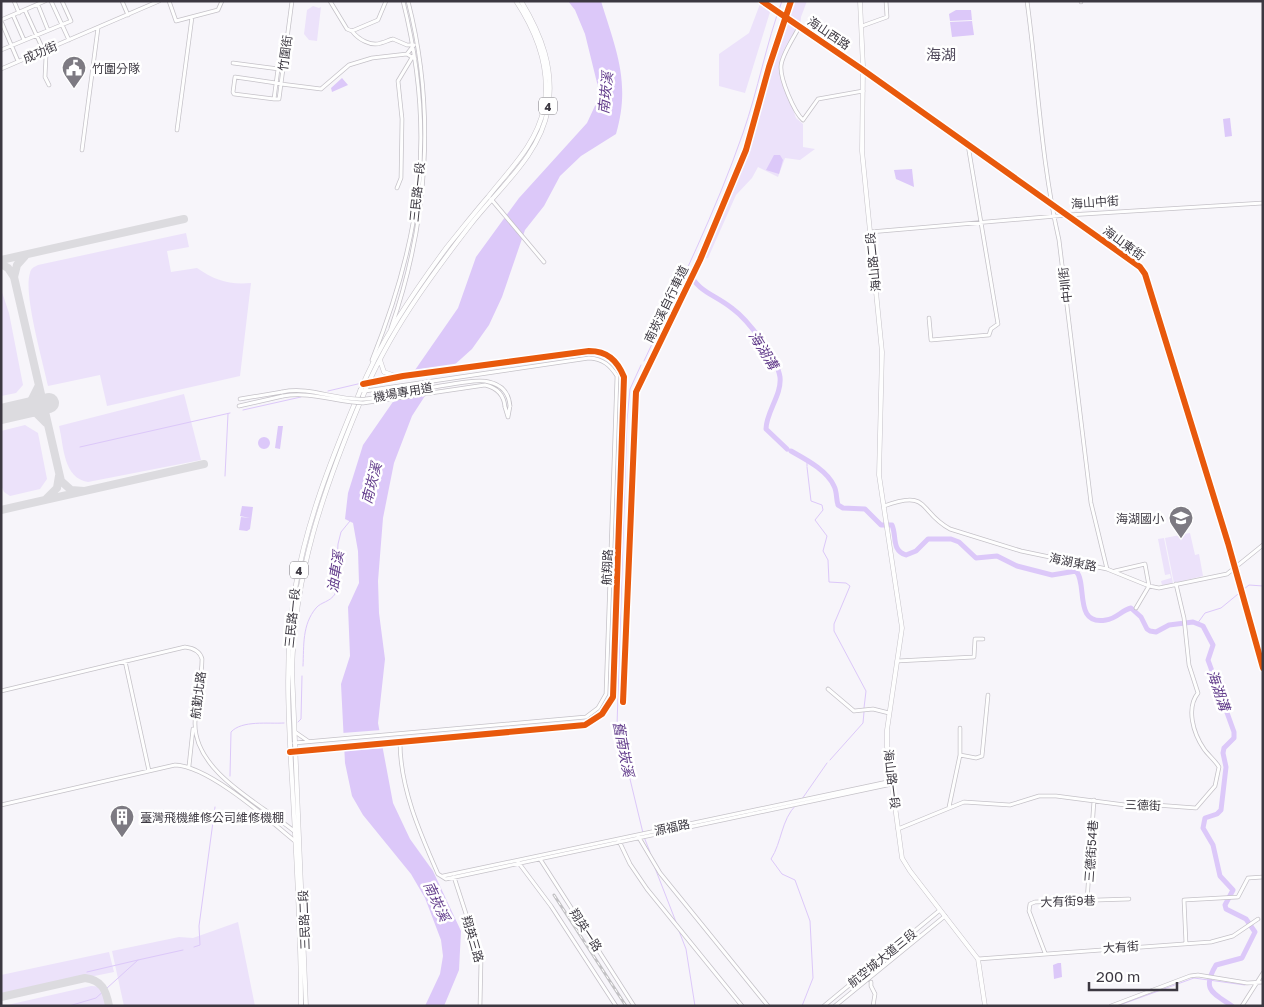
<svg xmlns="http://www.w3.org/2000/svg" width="1264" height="1007" font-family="'Golos Text','Noto Sans TC',sans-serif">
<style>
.green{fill:#ece2fa}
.water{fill:#dcc8f9}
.pier{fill:#f7f5fa}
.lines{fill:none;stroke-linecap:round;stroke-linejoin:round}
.stream{stroke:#dcc8f9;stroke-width:1}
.river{stroke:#dcc8f9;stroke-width:5}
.taxiway{stroke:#dcdbdf;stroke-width:8}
.runway{stroke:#dcdbdf;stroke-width:20}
.minor-casing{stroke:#c5c2c8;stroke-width:4.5}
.major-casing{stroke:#c5c2c8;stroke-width:5}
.minor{stroke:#fefefe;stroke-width:3}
.major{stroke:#fefefe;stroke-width:4}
.rail-casing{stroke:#c2c1c4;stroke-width:3}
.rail{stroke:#fff;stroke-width:1;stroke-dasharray:4;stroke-linecap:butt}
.minor-bridge-casing{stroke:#c5c2c8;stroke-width:4.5;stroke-linecap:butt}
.minor-bridge{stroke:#fefefe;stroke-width:3}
.cycleway-casing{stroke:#fff;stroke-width:9}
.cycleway{stroke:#e8590c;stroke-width:6}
.labels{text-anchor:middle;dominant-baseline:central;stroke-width:5;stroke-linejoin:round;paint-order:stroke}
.shield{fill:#fff;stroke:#76747a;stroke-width:1}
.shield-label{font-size:11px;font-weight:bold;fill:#3c3841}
.street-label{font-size:12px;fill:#3c3841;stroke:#fff}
.poi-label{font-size:12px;fill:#3c3841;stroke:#fff;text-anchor:start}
.water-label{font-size:14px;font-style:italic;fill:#623c8b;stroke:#fff}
.quarter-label{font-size:15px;fill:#524b5d;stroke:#fff}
</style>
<rect width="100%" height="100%" fill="#f7f5fa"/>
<path class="green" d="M 794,1 L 807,1 L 801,17 L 800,26 L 788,17 Z
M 760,4 L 770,12 L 745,93 L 719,86 L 719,54 L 749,33 Z
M 313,6 L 319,8 L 321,7 L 317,41 L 309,40 L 304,34 L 307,10 Z
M 784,21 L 796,28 L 780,65 L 781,73 L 796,118 L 803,124 L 803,147 L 815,149 L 800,160 L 785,158 L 778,177 L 758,167 L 752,178 L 736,195 L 708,258 L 702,259 L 748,151 L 763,90 Z
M 186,233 L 189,247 L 167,251 L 171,272 L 197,268 C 214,280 229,285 251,283 L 240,376 L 107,406 L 100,375 L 48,386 C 43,362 23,293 30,273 C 31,268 34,267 38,265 Z
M 1,289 L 9,313 L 23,385 L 16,393 L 1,396 Z
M 184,394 L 201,460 L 88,482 C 63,478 64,447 59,426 Z
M 25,425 L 38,433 L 47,479 L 40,489 L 10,496 L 4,492 L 1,485 L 1,431 Z
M 1190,533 L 1195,555 L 1199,554 L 1203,576 L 1174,583 L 1165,538 Z
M 1164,538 L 1173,583 L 1162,585 L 1161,581 L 1171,578 L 1170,574 L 1165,575 L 1158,539 Z
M 238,922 L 255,1006 L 124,1006 L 112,951 L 179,937 L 193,938 Z
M 109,952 L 114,972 L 1,995 L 1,975 Z
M 91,986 L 104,987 L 109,993 L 112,1006 L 3,1006 Z"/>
<path class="water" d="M 568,1 L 601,1 C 616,50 631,83 616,134 L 581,156 L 560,176 L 544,206 L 525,230 L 502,297 L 489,325 L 472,349 L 432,385 L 412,416 L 394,463 L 383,518 L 378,581 L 379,613 L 385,659 L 378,723 L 393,803 L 410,839 L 433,871 L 461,931 L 459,970 L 444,1006 L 425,1006 L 440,974 L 443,956 L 441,940 L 425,898 L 411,874 L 363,815 L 352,796 L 345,763 L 341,684 L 350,656 L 348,607 L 359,583 L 358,551 L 353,523 L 345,519 L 348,493 L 363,445 L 458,308 L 476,257 L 519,198 L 587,123 L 600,95 L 585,34 L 575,10 Z
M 956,10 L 971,10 L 972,20 L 950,21 L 949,14 Z
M 972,21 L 974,35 L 952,37 L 950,22 Z
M 342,78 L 348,85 L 332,92 L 331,88 Z
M 1230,118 L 1232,136 L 1225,137 L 1224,128 L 1230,127 L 1224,128 L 1223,119 Z
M 774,155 L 780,155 L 783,160 L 779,174 L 766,170 Z
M 912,169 L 914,187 L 896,179 L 894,170 Z
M 278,426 L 283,426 L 280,449 L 275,448 Z
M258 443a6 6 0 1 1 12 0a6 6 0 1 1-12 0Z
M 242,506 L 253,507 L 250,529 L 247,531 L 239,530 L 241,517 L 250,518 L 240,516 Z
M 1058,963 L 1061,963 L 1062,977 L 1054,979 L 1053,965 Z"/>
<path class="pier" d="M 460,363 L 437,384 L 399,389 L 412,370 Z
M 382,730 L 385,748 L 342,751 L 342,733 Z"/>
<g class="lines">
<path class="stream" d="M 644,361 C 679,286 716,211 743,133 C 758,90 766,44 782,1
M 641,365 L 630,389 L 627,420 L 617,725 L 643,833
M 328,391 L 362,383
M 243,410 L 301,397
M 80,447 L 230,413
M 807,460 L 807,466
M 807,467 L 811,501 L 822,505 L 823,510 L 815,520 L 827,536 L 823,551 L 828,560 L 829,582 L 846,583 L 850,586 L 834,624 L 834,631 L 866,691 L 864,708
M 225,476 L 228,414
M 1197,624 L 1205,613 L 1221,608 L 1249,585 L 1263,586
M 303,666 C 304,645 302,625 316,608 C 321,602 330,602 335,594 L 338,544 L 341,532 L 350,521
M 298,722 L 301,719 L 302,676
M 830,760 L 863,723 L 864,712
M 230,776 L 231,732 C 242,720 268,724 284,723
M 802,799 L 827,763
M 796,805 C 781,820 782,842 771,859 L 782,874 L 795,880 L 810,921 L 813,978 L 802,1006
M 644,837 L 650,852
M 655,868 L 676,922
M 679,931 L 686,949 L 695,1006
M 194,947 L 200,945 L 199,926 L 215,807
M 87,972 L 138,960
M 69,1006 L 96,998 L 138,960 L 183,950
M 1117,1006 L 1194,978 L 1245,985"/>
<path class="river" d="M 687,270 C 700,294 713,293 733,309 C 748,320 777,358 780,377 C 782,395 766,412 766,429 L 787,449
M 791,451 C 805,459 827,470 834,486 C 837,491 836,499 838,505 L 843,508 L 865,509 L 881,525 L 892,525 C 897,536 891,550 906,555 L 916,551 L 928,539 L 951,539 L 959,542 L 976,558 L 997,556 L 1017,566 L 1052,575 L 1076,571 C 1088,584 1073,626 1106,620 C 1116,619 1122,610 1131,608 L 1141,617 L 1147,629 L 1150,631 L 1156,632 L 1169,625 L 1193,622 L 1203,626 L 1213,645 L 1208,660 L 1234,732 L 1234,738 L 1224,748 L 1223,753 L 1226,767 L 1221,810 L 1217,814 L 1205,818 L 1203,828 L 1213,845 L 1220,876 L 1233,890 L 1225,905 L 1226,909 L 1246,919 L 1255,932 L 1242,958 L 1216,965 C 1201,990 1213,993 1232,1006"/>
<path class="taxiway" d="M 1,260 L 184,219
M 1,264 L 8,268 L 14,277 L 61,481 L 71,490 L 84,491
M 14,277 L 17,265 L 25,256
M 19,409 L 30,403 L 38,387
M 17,410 L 36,413 L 46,423
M 1,414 L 2,413
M 46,499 L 57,488 L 59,476
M 1,510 L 204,464
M 1,997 L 85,978 C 102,980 106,990 109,1006"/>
<path class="runway" d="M 1,414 L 49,403"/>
<defs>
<path id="minor" d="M 14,1 L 19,13
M 51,1 L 69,40
M 122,1 L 128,15
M 169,1 L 176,21 L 218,10 L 222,1
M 330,1 L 347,29 L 352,31 L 378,20 L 386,1
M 762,1 L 863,70 L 1140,267 L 1145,274 L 1228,543 L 1263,668
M 1027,1 C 1038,81 1041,161 1059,240 L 1091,503 L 1107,569
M 1081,1 L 1081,2
M 38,5 L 48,30
M 25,10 L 46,56 L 45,77 L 49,85
M 13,15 L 24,40
M 1,20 L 45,1
M 1,21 L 18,61
M 862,26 L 887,17 L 886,1
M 799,27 C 794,38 782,54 781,66 C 780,79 794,112 803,120 L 818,99 L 863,91
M 352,31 C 358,39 371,47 381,43 C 386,42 388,40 393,39 L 407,45 L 413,45
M 1,50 L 71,21 L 62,1
M 407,54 L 414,45
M 233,63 L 279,69
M 1,69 L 159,1
M 278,69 L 274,99 L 234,94 L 233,92 L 235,77 L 276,83 L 281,84 L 321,89 L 349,65 L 372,58 L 407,54 L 415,59
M 274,99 L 279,99 L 292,1
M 177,130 L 192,17
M 82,150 L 98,28
M 397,188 L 401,178 L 402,119 L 398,81 L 413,56
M 491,199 L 544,262
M 870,232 L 1068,215 L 1263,203
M 929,318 L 931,340 L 989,335 L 991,329 L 998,324 L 968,145
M 391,328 C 428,222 436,110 408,1
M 372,360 C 422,236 436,132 403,1
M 240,399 L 282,392
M 239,406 L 283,396
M 505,407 L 508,417
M 508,417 L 510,406
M 884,506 C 931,489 918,512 950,529 L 1021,551 L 1107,569 L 1149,586 L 1159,588 L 1227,574 L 1263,545
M 1115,571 L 1145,564 L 1149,586 L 1136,608
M 125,661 L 149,771
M 897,661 L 974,657 L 975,639 L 983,639
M 828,689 L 854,711 L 873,709 L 889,713
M 1,691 L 185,647 C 193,648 200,651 202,659 C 202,680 195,702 195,723 C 194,772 261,804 294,831
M 295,732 L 308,741
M 400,742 C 400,788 420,833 438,874 L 446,879 L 892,784
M 294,743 L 586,717 L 598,708 L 606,694 L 617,376 C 610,365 603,359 589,358 L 365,391 L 360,390
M 290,752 L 585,725 L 602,714 L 613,697 L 624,377 C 617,360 607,351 589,351 L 403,376 L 363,384
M 960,755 L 976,758 L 982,756 L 988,695
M 189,766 L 193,729
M 1,805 L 175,765 C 209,766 269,820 296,842
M 949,807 L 960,755 L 960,728
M 898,829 L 964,802 L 1010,805 L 1039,796 L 1056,796 L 1125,805 L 1129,803 L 1196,808 L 1215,786 L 1219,767 C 1215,760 1208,755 1204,749 C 1193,733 1186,708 1198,693 L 1189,665 L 1184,618 L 1176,584
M 638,836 L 660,873 L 768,1006
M 619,841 L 630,864 L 647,889 L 742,1006
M 540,859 L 634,1006
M 518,862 L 551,906 L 616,1006
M 443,876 L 892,781
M 454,877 L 481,960 L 480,1006
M 1087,901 L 1094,800
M 1186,944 L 1184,900 L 1238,897 L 1248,878 L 1263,877
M 1045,953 L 1029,911 L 1030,904 L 1035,902 L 1129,899
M 978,959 L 1211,942 L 1233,936 L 1258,919
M 871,982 L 871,986 L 875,994 L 873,1006
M 824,1006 L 940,910
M 835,1006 L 945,916
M 1111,1006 L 1190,976 L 1198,975 L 1247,983 L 1263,982
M 1242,1006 L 1263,973"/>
<path id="major" d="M 860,1 L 863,67 L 862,151 L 882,352 L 879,475 L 902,628 L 887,730 L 887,747 L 902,858 L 910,871 L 978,959 L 985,1006
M 380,360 L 384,372 L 398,377
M 358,396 C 379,343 413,293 447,247 C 461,230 474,213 488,197 C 510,169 536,145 544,108 C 551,70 537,33 516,1
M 363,396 C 388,334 430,277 471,224 C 499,188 540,155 548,109 C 555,69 541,34 521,1
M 301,1006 C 301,937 297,867 293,798 C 289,727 283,655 296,584 C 307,521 330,463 354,405
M 306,1006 L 292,670 C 295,573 322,494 359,405"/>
</defs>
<use href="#minor" class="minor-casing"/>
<use href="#major" class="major-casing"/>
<use href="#minor" class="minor"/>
<use href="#major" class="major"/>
<defs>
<path id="rail" d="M 554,895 L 626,1006"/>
</defs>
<use href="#rail" class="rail-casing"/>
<use href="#rail" class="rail"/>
<defs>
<path id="minor-bridge" d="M 282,392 C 311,386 336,401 365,399 C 396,396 428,387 459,383 C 469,382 480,379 489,382 C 502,385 509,393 510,406
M 283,396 C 311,391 335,402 363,403 L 485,385 C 498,388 504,395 505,407"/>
</defs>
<use href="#minor-bridge" class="minor-bridge-casing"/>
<use href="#minor-bridge" class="minor-bridge"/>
<defs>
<path id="cycleway" d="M 762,1 L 863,70 L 1140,267 L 1145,274 L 1228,543 L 1263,668
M 623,702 L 636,392 L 700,260 L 746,150 L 769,67 L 791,1
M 290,752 L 585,725 L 602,714 L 613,697 L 624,377 C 617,360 607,351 589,351 L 403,376 L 363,384"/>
</defs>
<use href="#cycleway" class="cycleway-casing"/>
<use href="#cycleway" class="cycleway"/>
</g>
<defs>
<symbol id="civic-pin" viewBox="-11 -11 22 30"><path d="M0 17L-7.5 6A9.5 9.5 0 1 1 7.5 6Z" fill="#7d7a82" stroke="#fff"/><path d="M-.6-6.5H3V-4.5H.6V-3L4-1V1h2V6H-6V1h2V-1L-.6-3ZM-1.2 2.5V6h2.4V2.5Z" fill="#fff"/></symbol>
<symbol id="school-pin" viewBox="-11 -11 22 30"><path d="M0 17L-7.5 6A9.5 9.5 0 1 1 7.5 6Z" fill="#7d7a82" stroke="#fff"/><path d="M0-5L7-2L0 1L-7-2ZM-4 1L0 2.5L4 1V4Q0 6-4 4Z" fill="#fff"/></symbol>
<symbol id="building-pin" viewBox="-11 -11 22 30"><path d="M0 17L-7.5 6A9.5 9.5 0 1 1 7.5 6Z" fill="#7d7a82" stroke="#fff"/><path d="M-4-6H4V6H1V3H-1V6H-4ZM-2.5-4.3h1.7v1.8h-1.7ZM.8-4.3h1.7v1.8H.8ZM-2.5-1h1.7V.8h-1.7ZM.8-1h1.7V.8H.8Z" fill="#fff"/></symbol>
</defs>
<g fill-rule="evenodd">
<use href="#civic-pin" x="60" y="54" width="28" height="38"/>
<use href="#school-pin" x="1167" y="504" width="28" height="38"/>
<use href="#building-pin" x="108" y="803" width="28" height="38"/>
</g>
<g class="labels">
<g class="shield">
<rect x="539" y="97.5" width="18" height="17" rx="4"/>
<rect x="290" y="561.5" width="18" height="17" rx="4"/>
</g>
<g class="shield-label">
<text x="548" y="106">4</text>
<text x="299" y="570">4</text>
</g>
<g class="street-label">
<text transform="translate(829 33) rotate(34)">海山西路</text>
<text transform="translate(40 52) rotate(-23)">成功街</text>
<text transform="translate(285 53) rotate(-82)">竹圍街</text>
<text transform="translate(417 192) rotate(-84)">三民路一段</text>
<text transform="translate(1095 202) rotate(-4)">海山中街</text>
<text transform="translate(1124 243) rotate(36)">海山東街</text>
<text transform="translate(873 262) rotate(-96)">海山路二段</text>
<text transform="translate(1065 285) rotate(-97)">中圳街</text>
<text transform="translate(666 304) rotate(-64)">南崁溪自行車道</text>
<text transform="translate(403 392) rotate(-10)">機場專用道</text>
<text transform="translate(1073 562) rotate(11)">海湖東路</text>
<text transform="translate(607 567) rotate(-88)">航翔路</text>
<text transform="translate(292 618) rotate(-84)">三民路一段</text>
<text transform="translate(198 695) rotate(-83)">航勤北路</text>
<text transform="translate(892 779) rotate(83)">海山路一段</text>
<text transform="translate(1143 805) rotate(2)">三德街</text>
<text transform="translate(672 827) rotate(-12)">源福路</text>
<text transform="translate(1091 851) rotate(-86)">三德街54巷</text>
<text transform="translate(1068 901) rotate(-2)">大有街9巷</text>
<text transform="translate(304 920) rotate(-92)">三民路二段</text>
<text transform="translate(586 930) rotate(57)">翔英一路</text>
<text transform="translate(473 939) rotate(74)">翔英三路</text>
<text transform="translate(1121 947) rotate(-4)">大有街</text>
<text transform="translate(882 958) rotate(-39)">航空城大道三段</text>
</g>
<g class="poi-label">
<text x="92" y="68">竹圍分隊</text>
<text x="1164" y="518" text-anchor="end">海湖國小</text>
<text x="140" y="817">臺灣飛機維修公司維修機棚</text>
</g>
<g class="water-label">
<text transform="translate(605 93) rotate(-84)">南崁溪</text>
<text transform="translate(764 350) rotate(58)">海湖溝</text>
<text transform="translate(371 483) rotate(-75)">南崁溪</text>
<text transform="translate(335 572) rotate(-81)">油車溪</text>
<text transform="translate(1219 690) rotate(71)">海湖溝</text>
<text transform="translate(624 749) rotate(79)">舊南崁溪</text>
<text transform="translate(437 901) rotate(65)">南崁溪</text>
</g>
<g class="quarter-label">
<text x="941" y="54">海湖</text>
</g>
</g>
<rect width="1264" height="1007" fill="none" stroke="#3c3841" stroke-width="5"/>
<path d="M1089 982v8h88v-8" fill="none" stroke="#3c3841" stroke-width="2.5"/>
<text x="1096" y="982" font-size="15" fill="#3c3841" stroke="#ffffff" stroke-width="4" paint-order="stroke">200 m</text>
</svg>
